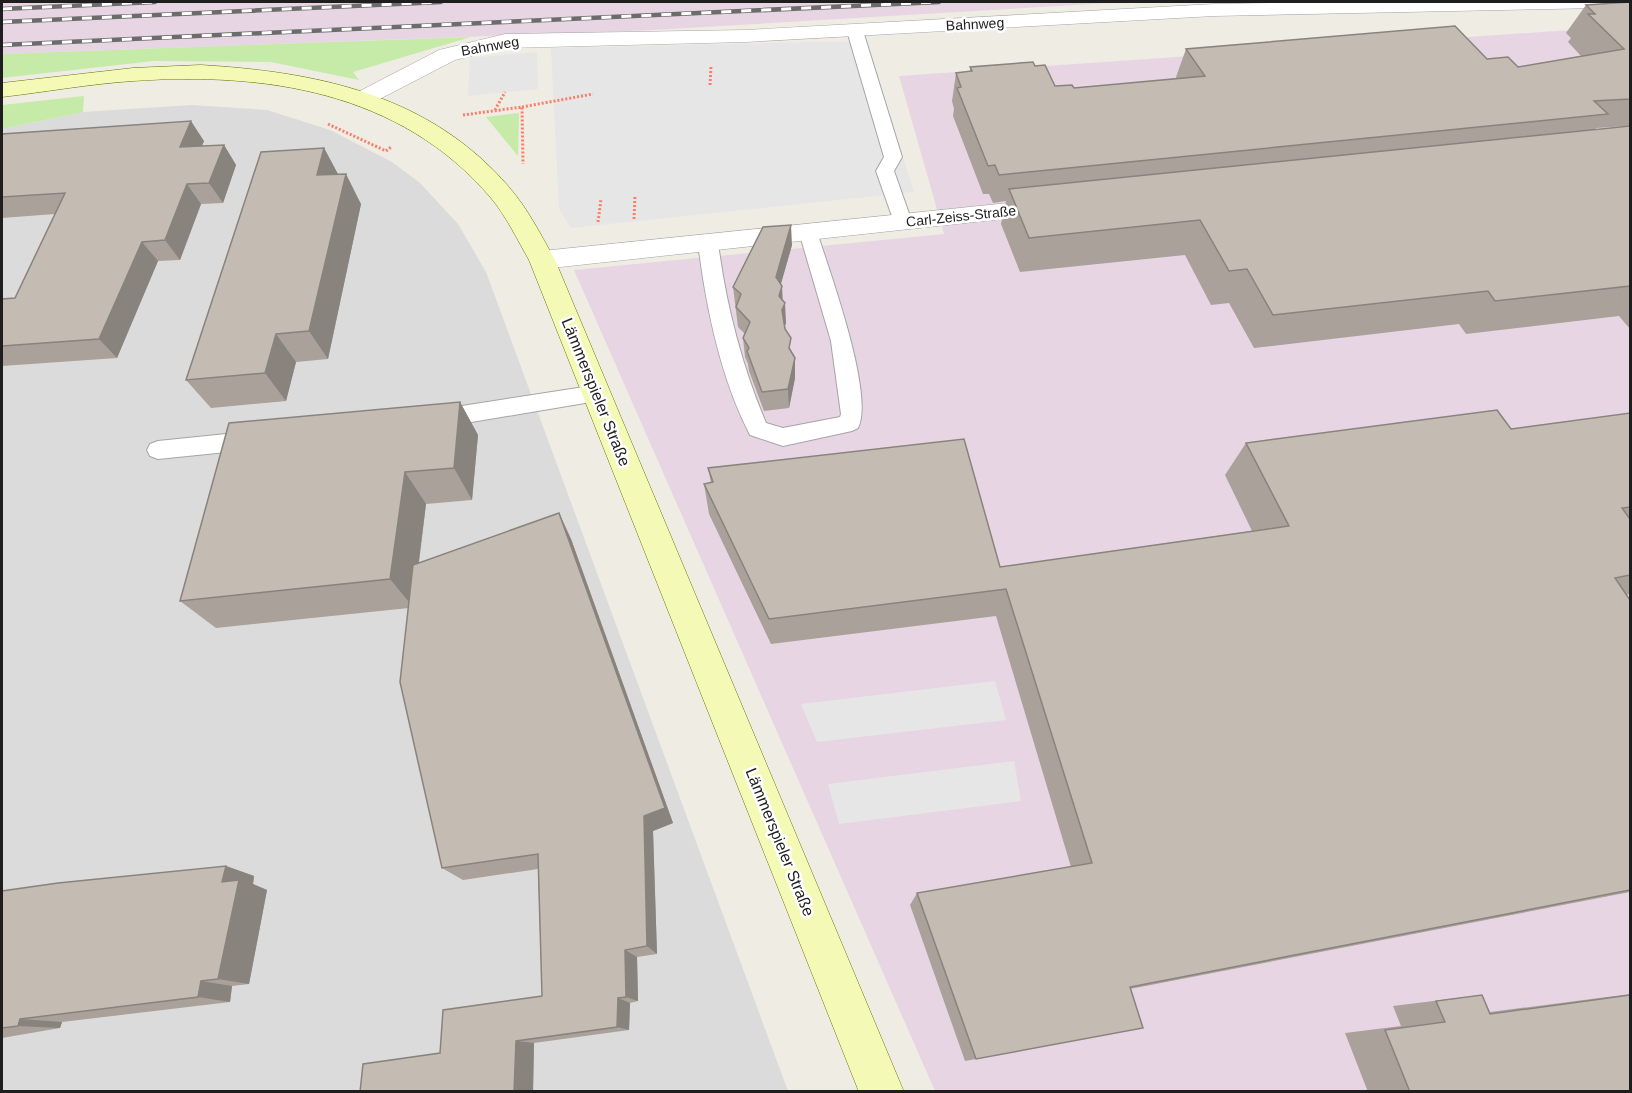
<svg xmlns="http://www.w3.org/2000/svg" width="1632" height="1093" font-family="Arial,sans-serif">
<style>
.residential{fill:#dcdbdb}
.industrial{fill:#e8d5e4}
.grass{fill:#c6eaa8}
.parking{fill:#e6e6e6}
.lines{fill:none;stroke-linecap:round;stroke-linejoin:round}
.lane-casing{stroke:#a5a5a5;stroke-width:2}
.street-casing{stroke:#a5a5a5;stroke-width:1}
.secondary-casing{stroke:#657603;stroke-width:1}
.path{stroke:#fc7d68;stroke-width:3;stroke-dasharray:2 2;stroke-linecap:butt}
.lane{fill:#fff;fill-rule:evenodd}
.street{fill:#fff;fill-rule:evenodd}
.secondary{fill:#f4fab6;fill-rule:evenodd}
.rail-casing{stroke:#6c6c6c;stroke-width:4.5}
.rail{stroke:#fff;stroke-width:3;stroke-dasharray:10;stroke-linecap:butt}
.wall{fill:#a9a19a;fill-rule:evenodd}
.shaded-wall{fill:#89837d}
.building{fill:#c4bbb3;stroke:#89837d;stroke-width:1.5}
.labels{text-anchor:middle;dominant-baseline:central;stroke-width:5;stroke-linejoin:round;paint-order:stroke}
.far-street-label{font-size:14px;fill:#1e1e1e;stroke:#fff}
.street-label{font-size:16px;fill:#1e1e1e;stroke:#fff}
</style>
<rect width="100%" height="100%" fill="#efece3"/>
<path class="residential" d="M 192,105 L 267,110 L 330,130 L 392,162 L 420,183 L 458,224 L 486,272 L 788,1091 L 2,1091 L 2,129 L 83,112 Z"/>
<path class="industrial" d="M 2,2 L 1126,2 L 653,30 L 2,54 Z
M 1630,26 L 1630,1091 L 935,1091 L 574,270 L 944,234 L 899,76 Z"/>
<path class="grass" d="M 471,37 L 353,72 L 359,80 L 271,62 L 153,61 L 2,78 L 2,54 Z
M 84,96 L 83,112 L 2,129 L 2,105 Z
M 519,113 L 518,156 L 486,117 Z"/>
<path class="parking" d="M 866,41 L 914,192 L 571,228 L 559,209 L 551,48 Z
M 537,52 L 538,89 L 468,96 L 470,58 Z
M 995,681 L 1006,720 L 817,742 L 801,704 Z
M 1014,761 L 1021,801 L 839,824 L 828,784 Z"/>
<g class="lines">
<defs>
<path id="lane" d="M 855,26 L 863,31 L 902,157 L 894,171 L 912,222 L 910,226 L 896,226 L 894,222 L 876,171 L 884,157 L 847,31 Z
M 808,226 L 815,228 L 817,232 C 829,270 875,395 858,428 L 852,431 L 783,446 L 750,435 C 720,377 706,307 698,243 L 701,238 L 715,238 L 718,243 C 726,305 742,366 766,423 L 783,428 L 840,417 L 841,414 L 831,341 L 799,232 L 801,228 Z
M 597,385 L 605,387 L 608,393 L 605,399 L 597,401 L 436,428 L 428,425 L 425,419 L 428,413 L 436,410 Z
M 256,431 L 264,434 L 267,440 L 264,446 L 256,449 L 158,459 L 150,456 L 147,450 L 150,444 L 158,441 Z"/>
<path id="street" d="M 1321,2 L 1609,2 L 1606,6 L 1599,8 L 1214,16 L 746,42 L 505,48 L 455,60 L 372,103 L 356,103 L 353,98 L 356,93 L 439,50 L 505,34 L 746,30 L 1214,4 Z
M 1048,199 L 1057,201 L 1061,207 L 1057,213 L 542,269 L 533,266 L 529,260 L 533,254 L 542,251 Z"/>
<path id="secondary" d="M 201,65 C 317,72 429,94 509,187 C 528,209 541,235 555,260 L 904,1092 L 859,1092 L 529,260 C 517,239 506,216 491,198 C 400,91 265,72 133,81 C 89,84 45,92 2,97 L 2,83 L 133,68 Z"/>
</defs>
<use href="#lane" class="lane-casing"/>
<use href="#street" class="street-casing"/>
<use href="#secondary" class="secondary-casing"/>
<path class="path" d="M 710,85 L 711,66
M 522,107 L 593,94
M 495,110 L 505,92
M 463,115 L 522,107 L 523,164
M 328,124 L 386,151 L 391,147
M 634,219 L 635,195
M 598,222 L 601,199"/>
<use href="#lane" class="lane"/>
<use href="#street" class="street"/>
<use href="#secondary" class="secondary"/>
<defs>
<path id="rail" d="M 2,9 L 155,2
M 2,22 L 441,2
M 2,45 L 939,2"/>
</defs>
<use href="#rail" class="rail-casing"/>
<use href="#rail" class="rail"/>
</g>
<path class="wall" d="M 1630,2 L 1630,329 L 1619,316 L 1466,334 L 1459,324 L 1254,348 L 1229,303 L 1211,305 L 1185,255 L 1020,272 L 1001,224 L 1006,201 L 993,203 L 989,194 L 983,194 L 953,116 L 954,109 L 952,101 L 956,73 L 970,72 L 970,67 L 1035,66 L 1055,86 L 1074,88 L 1177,79 L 1176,77 L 1186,49 L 1487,59 L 1518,67 L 1581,56 L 1568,42 L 1571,38 L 1566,33 L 1586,5 ZM 1628,126 L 1595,130 L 1596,128 Z
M 2,134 L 204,141 L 202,146 L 224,145 L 236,165 L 223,203 L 201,204 L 180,260 L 158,261 L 117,358 L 2,366 L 2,299 L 15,298 L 55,214 L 2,218 Z
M 324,148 L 338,174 L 361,204 L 328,359 L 296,362 L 286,401 L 211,408 L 186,380 Z
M 792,245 L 781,284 L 782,286 L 782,299 L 786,323 L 785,326 L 791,352 L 795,378 L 789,408 L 764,411 L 749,371 L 748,364 L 745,357 L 743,338 L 745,334 L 738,327 L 733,287 Z
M 460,402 L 478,435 L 472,500 L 426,504 L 419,563 L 559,513 L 571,539 L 673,823 L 653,831 L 657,954 L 637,957 L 638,1001 L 630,1003 L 629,1030 L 534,1043 L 533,1092 L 360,1092 L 440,1053 L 542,996 L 538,869 L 463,880 L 442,868 L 409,608 L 216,628 L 180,601 Z
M 1630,413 L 1630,593 L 1627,595 L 1630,600 L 1630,892 L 1130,989 L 976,1059 L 965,1061 L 910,905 L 917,893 L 1071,867 L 996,616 L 771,644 L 709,514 L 704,484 L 711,483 L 708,468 L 1000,567 L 1252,531 L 1225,475 L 1246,443 L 1511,429 Z
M 226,866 L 254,876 L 253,884 L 267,890 L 249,984 L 232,986 L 230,1002 L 62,1022 L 60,1028 L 2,1038 L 2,891 Z
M 1630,994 L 1630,1092 L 1368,1092 L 1345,1033 L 1401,1026 L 1393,1006 L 1482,995 L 1490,1012 Z"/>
<path class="shaded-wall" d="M 191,121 L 204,141 L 193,167 L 180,147 Z
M 224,145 L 236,165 L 223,203 L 209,183 Z
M 324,148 L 340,178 L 317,175 Z
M 346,174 L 361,204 L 328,359 L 309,331 Z
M 187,184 L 201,204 L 180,260 L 165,240 Z
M 791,225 L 792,245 L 777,297 L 776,277 Z
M 142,242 L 158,261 L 117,358 L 99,339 Z
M 782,286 L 783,306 L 779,296 Z
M 785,303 L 786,323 L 783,330 L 782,310 Z
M 276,334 L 296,362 L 286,401 L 265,373 Z
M 795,358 L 795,378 L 789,408 L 788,389 Z
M 460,402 L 478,435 L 472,500 L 454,468 Z
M 405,472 L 426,504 L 413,607 L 390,579 Z
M 559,513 L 571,539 L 673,823 L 653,831 L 657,954 L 647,946 L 644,816 Z
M 226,866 L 254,876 L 253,884 L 267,890 L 249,984 L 218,979 L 222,882 Z
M 625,950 L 637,957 L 638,1001 L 626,997 Z
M 201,981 L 232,986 L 230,1002 L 198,997 Z
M 618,998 L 630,1003 L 629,1030 L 617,1027 Z
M 20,1019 L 62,1022 L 60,1028 L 18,1026 Z
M 516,1041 L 534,1043 L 533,1092 L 514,1092 Z"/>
<path class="building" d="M 1630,2 L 1630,99 L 1594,101 L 1608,114 L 999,175 L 995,165 L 988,166 L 957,88 L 961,87 L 956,73 L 972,71 L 970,67 L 1033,62 L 1035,66 L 1045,65 L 1055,86 L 1072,85 L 1074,88 L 1205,76 L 1186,49 L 1455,26 L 1487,59 L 1508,57 L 1518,67 L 1624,49 L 1588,14 L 1595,14 L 1586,5 Z
M 191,121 L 180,147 L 224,145 L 209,183 L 187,184 L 165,240 L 142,242 L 99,339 L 2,346 L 2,299 L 15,298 L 65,193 L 2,197 L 2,134 Z
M 1630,126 L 1630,286 L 1495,301 L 1488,291 L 1273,315 L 1247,269 L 1229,271 L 1200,220 L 1029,238 L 1009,189 Z
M 324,148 L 317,175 L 346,174 L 309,331 L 276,334 L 265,373 L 186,380 L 261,152 Z
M 791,225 L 776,277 L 782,286 L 779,296 L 785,303 L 782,310 L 785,329 L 791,338 L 789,348 L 795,358 L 788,389 L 762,392 L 747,351 L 749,348 L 743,338 L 750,322 L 736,307 L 741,294 L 733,287 L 763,227 Z
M 460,402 L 454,468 L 405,472 L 390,579 L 180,601 L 229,423 Z
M 1497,410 L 1511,429 L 1630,413 L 1630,507 L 1622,508 L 1630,519 L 1630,575 L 1615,578 L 1630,600 L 1630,890 L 1130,987 L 1143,1028 L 976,1059 L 917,893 L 1092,863 L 1006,589 L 769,619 L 704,484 L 713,482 L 708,468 L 964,439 L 1000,567 L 1289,526 L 1246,443 Z
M 559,513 L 665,808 L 644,816 L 647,946 L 625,950 L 626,997 L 618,998 L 617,1027 L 516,1041 L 514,1092 L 360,1092 L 363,1064 L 440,1053 L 443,1010 L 542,996 L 538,854 L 442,868 L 400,682 L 413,565 Z
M 226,866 L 222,882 L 239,880 L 218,979 L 201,981 L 198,997 L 20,1019 L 18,1026 L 2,1028 L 2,891 L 58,883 Z
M 1482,995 L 1490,1014 L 1630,995 L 1630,1092 L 1410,1092 L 1385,1030 L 1445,1022 L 1436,1001 Z"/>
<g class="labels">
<g class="far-street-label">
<text transform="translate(975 24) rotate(-3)">Bahnweg</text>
<text transform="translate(490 46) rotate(-10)">Bahnweg</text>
<text transform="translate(961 216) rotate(-6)">Carl-Zeiss-Straße</text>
</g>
<g class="street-label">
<text transform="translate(596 392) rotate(68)">Lämmerspieler Straße</text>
<text transform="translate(780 842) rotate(68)">Lämmerspieler Straße</text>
</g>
</g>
<rect width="1632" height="1093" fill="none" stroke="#1e1e1e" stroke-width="6"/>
</svg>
